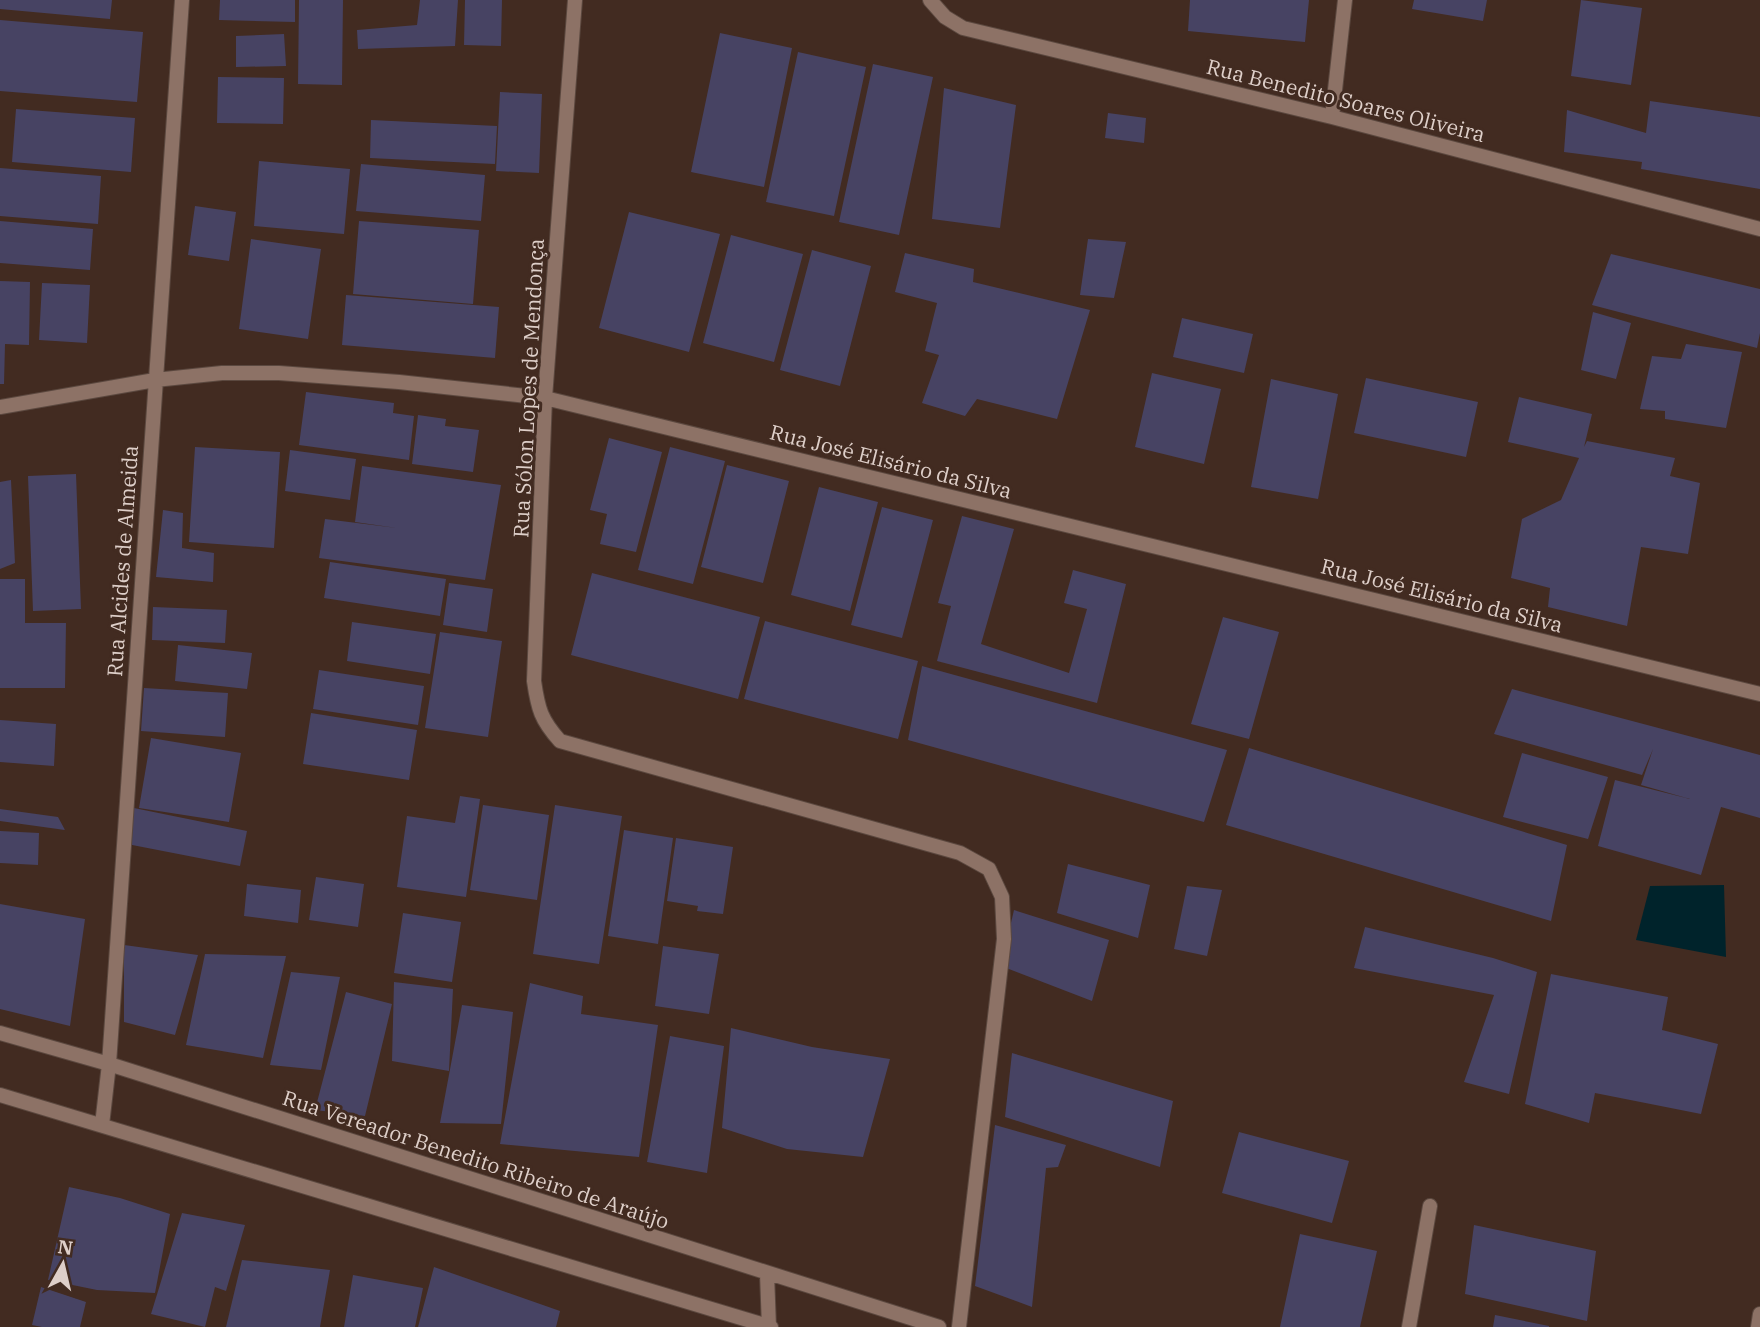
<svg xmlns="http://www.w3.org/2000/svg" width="1760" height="1327" font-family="'IBM Plex Serif',serif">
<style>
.water{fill:#00232b}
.building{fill:#474363}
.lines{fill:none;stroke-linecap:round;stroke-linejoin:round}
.street-casing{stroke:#5b483f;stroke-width:16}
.street{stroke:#8d7266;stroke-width:14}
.labels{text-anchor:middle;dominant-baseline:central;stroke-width:6;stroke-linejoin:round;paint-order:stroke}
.street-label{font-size:21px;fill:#decfc9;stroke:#422b21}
</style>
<rect width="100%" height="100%" fill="#422b21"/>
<path class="water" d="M 1724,885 L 1726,957 L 1636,940 L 1650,886 Z"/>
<path class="building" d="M 0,0 L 112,0 L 110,19 L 0,9 Z
M 220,0 L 295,0 L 295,22 L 219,20 Z
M 299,0 L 343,0 L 342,85 L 298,84 Z
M 420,0 L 458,0 L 455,46 L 358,49 L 357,30 L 417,25 Z
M 465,0 L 502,0 L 501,46 L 464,45 Z
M 1190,0 L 1309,0 L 1305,42 L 1188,31 Z
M 1414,0 L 1487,0 L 1483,21 L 1412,9 Z
M 1581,0 L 1642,8 L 1631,85 L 1571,76 Z
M 0,20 L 143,32 L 137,102 L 0,91 Z
M 720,33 L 792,48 L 764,187 L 691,172 Z
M 284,34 L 286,66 L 236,67 L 236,36 Z
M 798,52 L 866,67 L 834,216 L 766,202 Z
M 873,64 L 933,77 L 899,235 L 839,222 Z
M 218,77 L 284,78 L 283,124 L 217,123 Z
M 944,88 L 1016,105 L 1000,228 L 932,219 Z
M 500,92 L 542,94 L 539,173 L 496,171 Z
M 1650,101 L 1760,117 L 1760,189 L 1641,169 L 1642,162 L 1564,152 L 1567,110 L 1646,133 Z
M 16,109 L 135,118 L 131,172 L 12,162 Z
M 1108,113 L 1146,118 L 1144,143 L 1105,138 Z
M 371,120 L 497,126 L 495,164 L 370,158 Z
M 259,161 L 350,169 L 344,234 L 254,226 Z
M 361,164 L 485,175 L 481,221 L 356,211 Z
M 0,168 L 101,176 L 98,224 L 0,216 Z
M 195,206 L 236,212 L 229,261 L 188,255 Z
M 629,212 L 720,234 L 689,352 L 599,328 Z
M 0,221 L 93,229 L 90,270 L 0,263 Z
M 359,221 L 479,230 L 473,304 L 353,294 Z
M 731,235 L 803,254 L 774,362 L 703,343 Z
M 251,239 L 321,249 L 308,339 L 239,329 Z
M 1088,239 L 1126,242 L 1114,298 L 1080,295 Z
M 812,250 L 871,266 L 840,386 L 780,370 Z
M 905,253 L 974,269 L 973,282 L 1090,310 L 1057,419 L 977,399 L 965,416 L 922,403 L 939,355 L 925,351 L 937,303 L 895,292 Z
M 1611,254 L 1760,289 L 1760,333 L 1757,348 L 1592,305 Z
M 0,281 L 30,282 L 29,345 L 5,344 L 4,384 L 0,384 Z
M 42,283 L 90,285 L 87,343 L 39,340 Z
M 346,295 L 499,307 L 495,358 L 342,345 Z
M 1593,312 L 1631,323 L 1616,379 L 1581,370 Z
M 1182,318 L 1253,334 L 1244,373 L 1173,357 Z
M 1686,344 L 1742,352 L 1726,428 L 1665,419 L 1665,411 L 1640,409 L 1652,356 L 1681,359 Z
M 1152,373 L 1221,389 L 1204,464 L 1135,447 Z
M 1366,378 L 1478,402 L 1466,457 L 1354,433 Z
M 1271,379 L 1338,394 L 1318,499 L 1251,487 Z
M 306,392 L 394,403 L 393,413 L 414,416 L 409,460 L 299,445 Z
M 1519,397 L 1592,414 L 1584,447 L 1587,441 L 1675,458 L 1670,476 L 1700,483 L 1688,554 L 1641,547 L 1627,626 L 1548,607 L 1550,588 L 1511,578 L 1522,519 L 1561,500 L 1579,458 L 1508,442 Z
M 418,415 L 446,419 L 445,426 L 479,430 L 473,472 L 412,464 Z
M 609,438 L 662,452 L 636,552 L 600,544 L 607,514 L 590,510 Z
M 195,447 L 280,452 L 274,548 L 189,542 Z
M 670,447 L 725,461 L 693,584 L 638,570 Z
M 290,450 L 356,459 L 350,500 L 285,491 Z
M 727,465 L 789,481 L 763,583 L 701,567 Z
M 362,466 L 501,485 L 485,580 L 319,558 L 325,519 L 397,528 L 355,522 Z
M 76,474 L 81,609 L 33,611 L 28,476 Z
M 11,480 L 15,563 L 0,569 L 0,482 Z
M 819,487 L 878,502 L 850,611 L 791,595 Z
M 882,507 L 933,520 L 902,638 L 851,625 Z
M 163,510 L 183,513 L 182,548 L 214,553 L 213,582 L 156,577 Z
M 962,516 L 1014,529 L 981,644 L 1069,673 L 1087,609 L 1064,603 L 1073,570 L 1126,584 L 1097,703 L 937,661 L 951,606 L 938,603 Z
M 330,562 L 446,579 L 440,616 L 324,598 Z
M 592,573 L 760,617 L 738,699 L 571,655 Z
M 0,579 L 25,579 L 25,623 L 66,623 L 65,688 L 0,688 Z
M 449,583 L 493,589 L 487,632 L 443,625 Z
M 153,607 L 227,610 L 225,643 L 152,640 Z
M 1223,617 L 1279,632 L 1249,739 L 1191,724 Z
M 765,621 L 918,661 L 898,739 L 744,699 Z
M 352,622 L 436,634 L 430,674 L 347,661 Z
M 440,632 L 502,641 L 488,737 L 425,728 Z
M 178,645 L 252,653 L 247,689 L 175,681 Z
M 922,666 L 1227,750 L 1204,822 L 908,740 Z
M 319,670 L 424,686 L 418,725 L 313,709 Z
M 144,688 L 228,693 L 225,737 L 141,731 Z
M 1512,689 L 1760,755 L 1760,818 L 1721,807 L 1701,875 L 1598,846 L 1615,780 L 1690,799 L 1641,785 L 1653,749 L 1642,775 L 1494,734 Z
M 311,713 L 417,730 L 409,780 L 303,764 Z
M 0,720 L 56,724 L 54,766 L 0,762 Z
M 151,738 L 241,753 L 229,822 L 139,808 Z
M 1249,748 L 1567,845 L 1551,921 L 1226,825 Z
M 1522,753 L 1608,777 L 1588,839 L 1503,817 Z
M 460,796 L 480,799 L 466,897 L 397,887 L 407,816 L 455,823 Z
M 483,805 L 549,815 L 537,900 L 470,890 Z
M 555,805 L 622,816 L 599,964 L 533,954 Z
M 134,808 L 247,831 L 240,866 L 127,844 Z
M 0,809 L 58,817 L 65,830 L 0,821 Z
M 624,830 L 673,838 L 658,944 L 608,936 Z
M 0,831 L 39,833 L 38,865 L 0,863 Z
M 676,838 L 733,847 L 723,914 L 697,911 L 698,906 L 667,901 Z
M 1068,864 L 1150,885 L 1138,938 L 1057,913 Z
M 316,877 L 364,884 L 358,927 L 309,920 Z
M 247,884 L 301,890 L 298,923 L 244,916 Z
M 1187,886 L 1222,890 L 1207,956 L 1174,949 Z
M 0,904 L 85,919 L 70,1026 L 0,1009 Z
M 1014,910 L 1109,940 L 1092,1001 L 1001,966 Z
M 403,913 L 461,922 L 452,982 L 394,973 Z
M 1365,927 L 1493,958 L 1537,972 L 1509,1094 L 1464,1082 L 1494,995 L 1354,968 Z
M 124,945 L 198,955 L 175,1035 L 124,1022 Z
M 663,946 L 719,954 L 709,1014 L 655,1006 Z
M 205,954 L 286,956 L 263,1058 L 186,1045 Z
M 291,972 L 340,977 L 321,1070 L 270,1065 Z
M 1551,974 L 1668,997 L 1662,1030 L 1718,1044 L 1701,1114 L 1595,1093 L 1589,1123 L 1525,1104 Z
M 394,982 L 453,989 L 449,1071 L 392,1061 Z
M 530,983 L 583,996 L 581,1014 L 658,1025 L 639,1157 L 500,1144 Z
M 346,992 L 392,1004 L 365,1116 L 315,1110 Z
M 462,1005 L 513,1012 L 501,1124 L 440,1123 Z
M 731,1028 L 812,1047 L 890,1059 L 863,1157 L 787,1149 L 722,1128 Z
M 670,1036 L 724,1046 L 707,1173 L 647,1162 Z
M 1012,1053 L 1173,1101 L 1160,1167 L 1005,1117 Z
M 995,1125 L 1066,1145 L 1058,1167 L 1046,1168 L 1032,1307 L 975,1286 Z
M 1239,1132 L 1349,1161 L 1332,1223 L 1222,1193 Z
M 69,1187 L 120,1198 L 170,1214 L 155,1293 L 97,1290 L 48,1280 Z
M 182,1213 L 245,1225 L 226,1291 L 215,1287 L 205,1327 L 151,1314 Z
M 1474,1225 L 1596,1251 L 1587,1321 L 1465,1294 Z
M 1300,1234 L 1377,1251 L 1360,1327 L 1280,1327 Z
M 242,1260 L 330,1270 L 320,1327 L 226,1327 Z
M 434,1267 L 560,1311 L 556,1327 L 418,1327 Z
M 353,1275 L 423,1288 L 415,1327 L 344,1327 Z
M 41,1287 L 86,1302 L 80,1327 L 42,1327 L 32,1325 Z
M 1495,1315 L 1549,1326 L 1549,1327 L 1493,1327 Z"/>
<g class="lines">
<defs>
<path id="street" d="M 575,0 L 545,398 L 534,681 C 538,709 541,720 560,741 L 960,853 L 989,869 L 1002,897 L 1004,939 L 959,1327
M 930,0 L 945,17 L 963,28 L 1332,117 L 1760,229
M 1332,117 L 1345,0
M 0,407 L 155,380 L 222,373 L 279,373 L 399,382 L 545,398 L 1760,694
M 0,1033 L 109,1064 L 939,1327
M 0,1095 L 771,1327
M 102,1125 L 109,1064 L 182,0
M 767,1274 L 769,1327
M 1409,1327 L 1430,1206
M 1758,1327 L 1760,1314"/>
</defs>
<use href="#street" class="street-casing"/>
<use href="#street" class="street"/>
</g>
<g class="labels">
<g class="street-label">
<text transform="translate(1346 100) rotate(14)">Rua Benedito Soares Oliveira</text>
<text transform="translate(528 388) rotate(-87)">Rua Sólon Lopes de Mendonça</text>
<text transform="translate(891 461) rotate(14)">Rua José Elisário da Silva</text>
<text transform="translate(122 561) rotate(-86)">Rua Alcides de Almeida</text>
<text transform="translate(1442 595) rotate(14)">Rua José Elisário da Silva</text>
<text transform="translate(476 1159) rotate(18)">Rua Vereador Benedito Ribeiro de Araújo</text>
</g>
</g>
<g transform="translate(63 1264) rotate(8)" stroke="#422b21" stroke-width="5" paint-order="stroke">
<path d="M0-5L12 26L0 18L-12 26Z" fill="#decfc9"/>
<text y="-10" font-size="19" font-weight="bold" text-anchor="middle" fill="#decfc9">N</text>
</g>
</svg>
